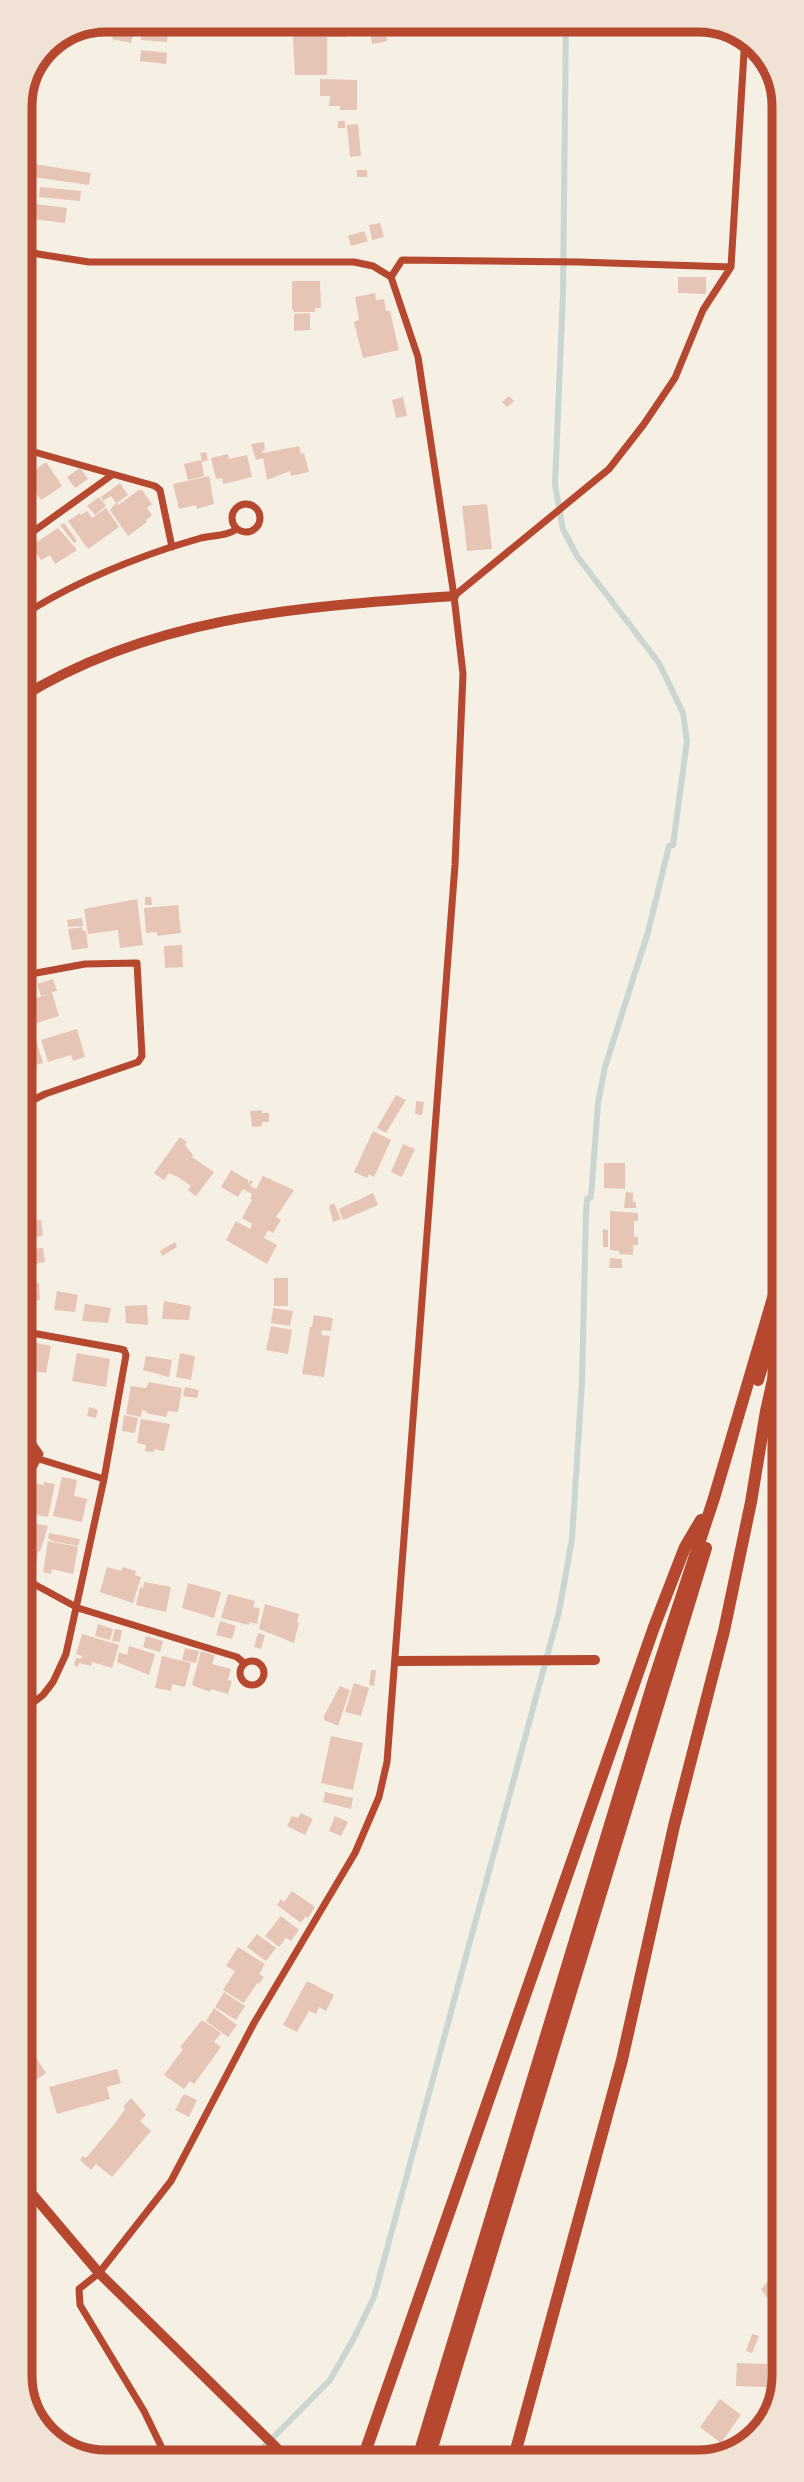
<svg xmlns="http://www.w3.org/2000/svg" width="804" height="2482" font-family="Mulish,sans-serif">
<style>
.lines{fill:none;stroke-linecap:round;stroke-linejoin:round}
.stream{stroke:#c9d6d2;stroke-width:6}
.building{fill:#e6c5b7}
.minor{stroke:#b5482f;stroke-width:7}
.tertiary{stroke:#b5482f;stroke-width:10}
.secondary{stroke:#b5482f;stroke-width:10}
.trunk{stroke:#b5482f;stroke-width:12}
.rim{fill:none;stroke:#b5482f;stroke-width:9}
</style>
<rect width="100%" height="100%" fill="#f6efe4"/>
<g class="lines">
<path class="stream" d="M 249,2462 L 330,2380 L 354,2338 L 374,2297 L 559,1612 L 572,1539 L 582,1382 L 586,1213 L 587,1199 L 591,1197 L 598,1103 L 605,1067 L 648,932 L 669,846 L 673,845 L 687,741 L 683,713 L 659,663 L 577,556 L 563,529 L 555,485 L 563,293 L 566,19"/>
</g>
<path class="building" d="M 369,19 L 388,19 L 391,34 L 386,34 L 387,41 L 372,44 Z
M 292,20 L 347,20 L 347,37 L 327,37 L 327,75 L 295,75 Z
M 115,28 L 134,32 L 131,43 L 112,39 Z
M 142,29 L 168,32 L 167,42 L 141,40 Z
M 141,50 L 167,53 L 166,64 L 140,61 Z
M 320,79 L 357,80 L 357,110 L 340,110 L 340,106 L 329,106 L 330,96 L 320,96 Z
M 338,121 L 345,121 L 345,128 L 338,128 Z
M 358,124 L 361,156 L 350,157 L 347,125 Z
M 779,138 L 782,138 L 782,165 L 779,164 Z
M 28,163 L 91,173 L 89,185 L 26,176 Z
M 357,170 L 367,170 L 367,177 L 357,177 Z
M 40,187 L 81,191 L 80,201 L 39,197 Z
M 35,204 L 67,208 L 65,223 L 34,219 Z
M 380,223 L 384,237 L 372,240 L 369,225 Z
M 364,231 L 368,241 L 351,246 L 348,236 Z
M 678,277 L 706,277 L 706,294 L 678,293 Z
M 292,281 L 320,281 L 321,308 L 315,308 L 315,312 L 294,312 L 292,309 Z
M 375,293 L 376,300 L 384,299 L 386,311 L 390,311 L 399,350 L 363,358 L 354,322 L 359,320 L 355,297 Z
M 310,313 L 310,330 L 294,331 L 294,314 Z
M 509,396 L 514,401 L 507,407 L 502,402 Z
M 403,397 L 407,416 L 396,418 L 392,400 Z
M 264,442 L 265,450 L 262,451 L 263,453 L 299,446 L 301,454 L 304,453 L 309,472 L 291,476 L 290,471 L 267,480 L 263,458 L 256,460 L 251,444 Z
M 206,452 L 208,460 L 202,462 L 200,453 Z
M 228,454 L 229,459 L 247,455 L 252,477 L 223,484 L 222,478 L 216,479 L 211,458 Z
M 201,460 L 204,476 L 188,480 L 184,464 Z
M 46,462 L 62,486 L 41,500 L 25,477 Z
M 80,468 L 88,479 L 75,488 L 67,477 Z
M 209,476 L 214,504 L 197,509 L 196,505 L 179,509 L 173,484 Z
M 120,483 L 128,495 L 117,503 L 118,505 L 139,490 L 142,490 L 152,504 L 147,508 L 152,515 L 146,520 L 147,522 L 128,536 L 110,510 L 116,503 L 111,496 L 103,501 L 101,497 Z
M 20,486 L 34,506 L 20,515 Z
M 99,497 L 106,506 L 95,515 L 87,506 Z
M 487,504 L 492,549 L 467,551 L 462,506 Z
M 106,508 L 119,527 L 88,549 L 68,521 L 80,513 L 81,515 L 87,511 L 92,518 Z
M 64,523 L 77,541 L 74,543 L 60,525 Z
M 58,528 L 77,550 L 55,564 L 50,555 L 41,560 L 31,546 Z
M 29,551 L 37,562 L 31,566 L 23,555 Z
M 20,557 L 37,586 L 23,596 L 20,594 Z
M 145,897 L 151,897 L 152,905 L 145,905 Z
M 137,899 L 143,945 L 120,948 L 118,930 L 88,934 L 84,909 Z
M 178,905 L 181,933 L 157,936 L 157,932 L 146,933 L 144,908 Z
M 82,918 L 83,926 L 68,927 L 67,920 Z
M 82,927 L 83,931 L 86,931 L 88,948 L 72,950 L 68,929 Z
M 182,945 L 183,967 L 165,968 L 164,946 Z
M 53,979 L 57,991 L 52,992 L 59,1016 L 34,1024 L 27,1001 L 49,994 L 41,996 L 37,984 Z
M 77,1029 L 85,1057 L 73,1061 L 71,1055 L 48,1062 L 41,1040 Z
M 33,1037 L 34,1040 L 36,1040 L 43,1063 L 21,1070 L 21,1044 L 29,1042 L 28,1039 Z
M 396,1095 L 406,1100 L 386,1133 L 377,1128 Z
M 416,1101 L 424,1102 L 422,1115 L 415,1114 Z
M 262,1110 L 262,1113 L 269,1113 L 269,1122 L 262,1122 L 262,1126 L 252,1127 L 250,1111 Z
M 373,1131 L 391,1140 L 374,1177 L 369,1174 L 367,1178 L 354,1172 Z
M 180,1137 L 187,1142 L 185,1145 L 193,1155 L 192,1157 L 214,1172 L 196,1196 L 188,1190 L 191,1186 L 178,1177 L 169,1173 L 164,1180 L 154,1173 Z
M 403,1144 L 415,1149 L 402,1177 L 391,1172 Z
M 604,1163 L 625,1163 L 625,1189 L 604,1188 Z
M 231,1170 L 248,1180 L 248,1184 L 250,1180 L 253,1181 L 250,1186 L 256,1189 L 263,1176 L 294,1190 L 276,1217 L 281,1220 L 273,1233 L 268,1230 L 264,1238 L 277,1245 L 267,1264 L 226,1240 L 236,1221 L 250,1229 L 252,1224 L 242,1218 L 252,1200 L 250,1199 L 252,1194 L 243,1189 L 238,1197 L 221,1187 Z
M 29,1191 L 31,1215 L 21,1216 L 21,1192 Z
M 626,1192 L 633,1193 L 633,1202 L 636,1202 L 636,1208 L 624,1208 Z
M 373,1193 L 378,1205 L 343,1220 L 339,1209 Z
M 334,1203 L 341,1219 L 333,1222 L 329,1206 Z
M 610,1211 L 638,1213 L 638,1221 L 634,1221 L 634,1237 L 638,1237 L 638,1245 L 633,1245 L 633,1255 L 619,1254 L 619,1251 L 610,1250 Z
M 41,1220 L 43,1236 L 21,1239 L 21,1222 Z
M 603,1229 L 608,1230 L 608,1247 L 603,1247 Z
M 175,1242 L 177,1247 L 162,1256 L 160,1251 Z
M 43,1248 L 45,1262 L 21,1267 L 21,1250 Z
M 610,1258 L 622,1259 L 622,1268 L 609,1268 Z
M 274,1278 L 288,1278 L 288,1306 L 274,1306 Z
M 21,1283 L 39,1283 L 40,1300 L 21,1303 Z
M 57,1291 L 78,1295 L 75,1312 L 54,1310 Z
M 164,1301 L 191,1306 L 189,1320 L 162,1319 Z
M 85,1304 L 111,1308 L 108,1323 L 82,1321 Z
M 147,1305 L 148,1325 L 126,1323 L 125,1306 Z
M 273,1308 L 293,1311 L 290,1326 L 271,1323 Z
M 314,1315 L 333,1318 L 331,1331 L 322,1330 L 321,1335 L 330,1336 L 324,1377 L 302,1374 L 310,1327 L 312,1327 Z
M 271,1326 L 292,1330 L 288,1354 L 266,1350 Z
M 25,1341 L 51,1346 L 46,1373 L 21,1369 Z
M 77,1353 L 110,1359 L 106,1387 L 72,1381 Z
M 180,1353 L 195,1356 L 191,1380 L 176,1377 Z
M 146,1356 L 172,1360 L 169,1377 L 143,1370 Z
M 21,1380 L 35,1382 L 31,1403 L 21,1401 Z
M 149,1382 L 182,1388 L 178,1412 L 168,1411 L 166,1417 L 146,1413 L 146,1411 L 142,1410 L 141,1417 L 126,1414 L 131,1386 L 146,1388 Z
M 185,1387 L 199,1390 L 197,1398 L 183,1396 Z
M 89,1407 L 98,1410 L 96,1418 L 87,1416 Z
M 124,1415 L 138,1418 L 135,1433 L 122,1431 Z
M 141,1419 L 170,1424 L 164,1451 L 154,1449 L 154,1452 L 145,1451 L 146,1445 L 137,1443 Z
M 62,1477 L 77,1480 L 74,1496 L 87,1499 L 82,1522 L 53,1516 Z
M 25,1482 L 44,1485 L 44,1482 L 55,1484 L 48,1517 L 21,1512 Z
M 21,1521 L 48,1526 L 40,1552 L 38,1551 L 35,1573 L 21,1566 Z
M 49,1533 L 80,1539 L 78,1546 L 52,1541 L 48,1538 Z
M 48,1541 L 78,1547 L 73,1574 L 52,1569 L 51,1574 L 43,1572 Z
M 107,1567 L 121,1571 L 123,1567 L 136,1571 L 135,1575 L 141,1577 L 133,1603 L 100,1592 Z
M 144,1582 L 171,1587 L 166,1612 L 136,1605 L 140,1587 L 143,1588 Z
M 188,1583 L 221,1592 L 214,1618 L 182,1608 Z
M 21,1589 L 30,1594 L 23,1605 L 21,1603 Z
M 228,1594 L 255,1601 L 253,1607 L 260,1608 L 257,1624 L 249,1622 L 249,1625 L 221,1618 Z
M 265,1604 L 299,1614 L 297,1622 L 299,1623 L 294,1643 L 259,1629 Z
M 21,1608 L 30,1614 L 24,1624 L 21,1623 Z
M 220,1621 L 236,1626 L 232,1639 L 216,1635 Z
M 98,1624 L 113,1629 L 110,1640 L 95,1636 Z
M 115,1629 L 122,1630 L 120,1642 L 112,1641 Z
M 258,1633 L 265,1635 L 261,1649 L 254,1647 Z
M 82,1634 L 119,1645 L 112,1668 L 92,1662 L 91,1666 L 79,1663 L 78,1667 L 74,1665 L 76,1658 L 81,1659 L 82,1656 L 76,1654 Z
M 146,1636 L 163,1641 L 160,1652 L 143,1647 Z
M 129,1646 L 155,1654 L 149,1675 L 117,1662 L 119,1652 L 127,1655 Z
M 185,1648 L 199,1651 L 196,1663 L 182,1660 Z
M 201,1651 L 215,1655 L 212,1664 L 231,1669 L 228,1680 L 232,1681 L 228,1694 L 211,1689 L 210,1692 L 192,1685 Z
M 162,1656 L 191,1663 L 185,1687 L 172,1684 L 171,1691 L 155,1688 Z
M 371,1670 L 376,1670 L 374,1686 L 369,1685 Z
M 27,1676 L 31,1680 L 21,1690 L 21,1681 Z
M 354,1683 L 369,1688 L 361,1716 L 345,1712 Z
M 340,1686 L 350,1690 L 338,1726 L 324,1720 L 324,1716 Z
M 331,1736 L 363,1743 L 353,1790 L 321,1783 Z
M 325,1792 L 353,1798 L 351,1809 L 323,1802 Z
M 301,1813 L 313,1819 L 305,1835 L 287,1826 L 292,1816 L 298,1818 Z
M 335,1816 L 348,1822 L 341,1836 L 329,1831 Z
M 292,1891 L 315,1907 L 308,1918 L 306,1916 L 301,1923 L 277,1905 L 281,1899 L 284,1902 Z
M 281,1916 L 299,1930 L 291,1941 L 286,1938 L 279,1947 L 265,1936 Z
M 257,1934 L 276,1948 L 266,1961 L 247,1947 Z
M 238,1947 L 265,1964 L 259,1974 L 264,1977 L 259,1984 L 257,1983 L 244,2003 L 223,1990 L 235,1971 L 226,1966 Z
M 307,1981 L 334,1995 L 326,2011 L 319,2007 L 316,2014 L 309,2011 L 297,2032 L 283,2025 Z
M 224,1992 L 245,2006 L 236,2020 L 215,2007 Z
M 214,2008 L 237,2025 L 228,2037 L 206,2021 Z
M 202,2020 L 221,2033 L 214,2042 L 221,2047 L 194,2084 L 190,2081 L 184,2089 L 164,2075 L 183,2049 L 180,2047 Z
M 22,2042 L 31,2054 L 22,2061 Z
M 35,2056 L 46,2073 L 29,2085 L 22,2074 L 22,2065 Z
M 117,2069 L 121,2083 L 107,2087 L 110,2099 L 57,2114 L 49,2087 Z
M 184,2094 L 197,2100 L 189,2117 L 175,2110 Z
M 131,2098 L 146,2115 L 140,2121 L 151,2131 L 112,2177 L 96,2164 L 91,2170 L 80,2160 L 83,2156 L 86,2158 L 116,2122 L 125,2109 L 123,2107 Z
M 784,2119 L 784,2143 L 773,2126 Z
M 785,2226 L 785,2247 L 778,2252 L 768,2238 Z
M 785,2265 L 785,2298 L 770,2273 Z
M 770,2279 L 785,2300 L 785,2305 L 776,2310 L 761,2289 Z
M 752,2334 L 759,2336 L 752,2353 L 746,2351 Z
M 737,2363 L 767,2364 L 767,2387 L 736,2386 Z
M 720,2399 L 741,2415 L 721,2443 L 700,2427 Z
M 750,2430 L 758,2435 L 744,2444 L 742,2443 Z"/>
<g class="lines">
<path class="minor" d="M 20,247 L 38,254 L 89,262 L 354,262 L 373,266 L 391,277 L 418,357 L 454,596 L 463,674 L 455,865 L 387,1762 L 379,1797 L 355,1853 L 254,2023 L 171,2181 L 99,2273 L 79,2289 L 80,2305 L 144,2411 L 161,2446 L 157,2462
M 391,277 L 402,260 L 579,262 L 731,267
M 20,448 L 155,486 L 160,490 L 172,547
M232 518a14 14 0 1 1 28 0a14 14 0 1 1-28 0Z
M 20,541 L 112,475
M 454,596 L 609,469 L 644,424 L 675,378 L 703,310 L 731,267 L 745,36
M 20,617 C 67,586 117,565 171,547 C 181,544 191,541 201,538 C 214,535 227,536 237,529
M 20,976 L 85,964 L 137,963 L 142,1056 L 138,1062 L 45,1094 L 21,1106
M 21,1331 L 120,1349 L 124,1350 L 126,1355 L 104,1479 L 66,1654 L 53,1682 L 43,1695 L 21,1712
M 21,1443 L 33,1444 L 40,1454 L 34,1466 L 21,1467
M 39,1459 L 104,1479
M 21,1577 L 78,1608 L 237,1657 L 244,1663
M240 1673a12 12 0 1 1 24 0a12 12 0 1 1-24 0Z"/>
<path class="tertiary" d="M 20,698 C 155,615 301,607 454,596
M 397,1661 L 595,1660
M 774,1667 L 784,1668"/>
<path class="secondary" d="M 22,2182 L 99,2273 L 291,2462"/>
<path class="trunk" d="M 758,1380 L 783,1297
M 362,2461 L 654,1627 L 685,1547 L 701,1520
M 417,2461 L 653,1683 L 714,1498 L 783,1264
M 428,2461 L 706,1548
M 513,2461 L 622,2060 L 674,1826 L 724,1631 L 751,1502 L 766,1411 L 783,1335"/>
</g>
<path d="M0 0H804V2482H0ZM106 32H698A74 74 0 0 1 772 106V2376A74 74 0 0 1 698 2450H106A74 74 0 0 1 32 2376V106A74 74 0 0 1 106 32Z" fill="#f1e2d6" fill-rule="evenodd"/>
<path class="rim" d="M106 32H698A74 74 0 0 1 772 106V2376A74 74 0 0 1 698 2450H106A74 74 0 0 1 32 2376V106A74 74 0 0 1 106 32Z"/>
</svg>
